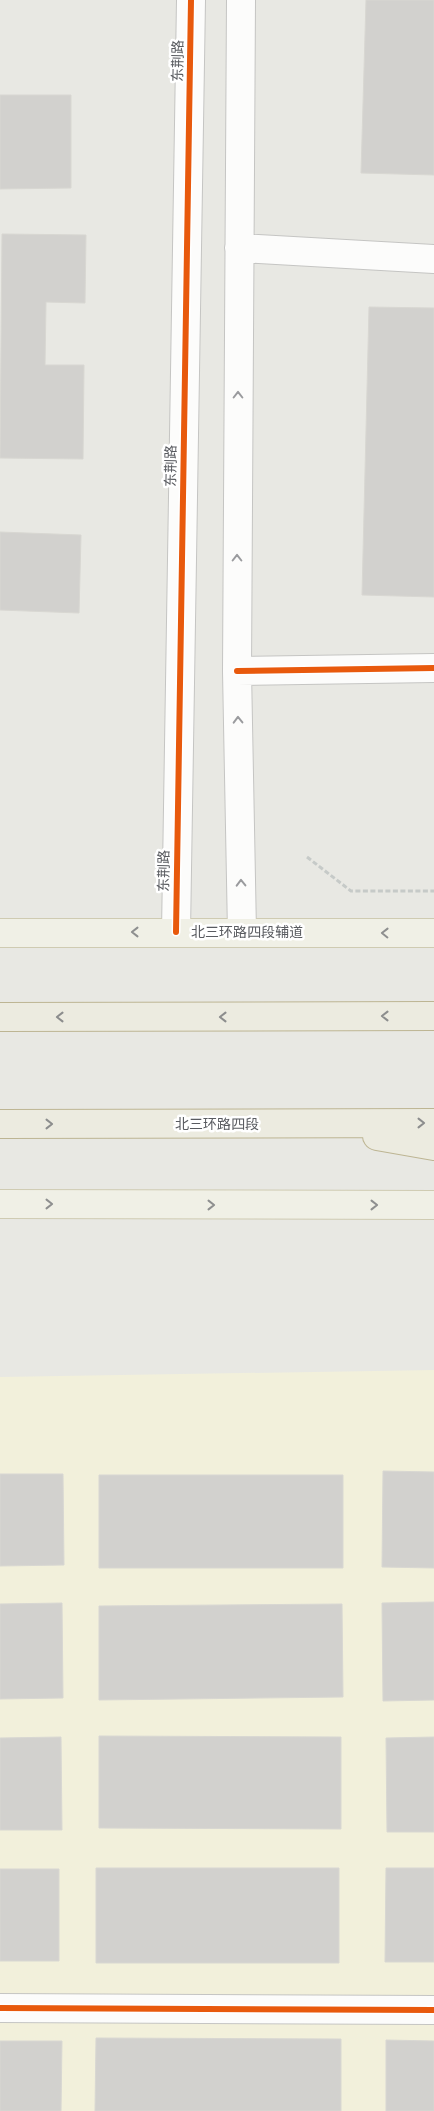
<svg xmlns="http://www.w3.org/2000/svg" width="434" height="2111" font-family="Figtree,'Noto Sans SC',sans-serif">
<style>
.commercial{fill:#f2f0db}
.building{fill:#d2d1ce;stroke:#d8d7d2}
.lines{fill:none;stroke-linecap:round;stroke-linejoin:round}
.minor-casing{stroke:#c5c5c3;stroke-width:30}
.major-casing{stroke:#cfcbb2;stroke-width:30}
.highway-casing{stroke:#bdb593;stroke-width:30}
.path{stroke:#c6cac8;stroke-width:3;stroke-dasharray:5 2.5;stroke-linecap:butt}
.minor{stroke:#fcfcfb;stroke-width:28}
.major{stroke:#f0f0e6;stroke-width:28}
.highway{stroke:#ecebe0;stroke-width:28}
.cycleway-casing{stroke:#fff;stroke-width:9}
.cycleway{stroke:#e8590c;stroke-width:6}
.oneway{stroke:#9a9b9e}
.oneway2{stroke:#8e8f8f}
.oneway3{stroke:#8c8d8d}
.labels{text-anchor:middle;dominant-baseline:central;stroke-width:5;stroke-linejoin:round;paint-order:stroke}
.street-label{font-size:14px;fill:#595b60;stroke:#fff}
</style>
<rect width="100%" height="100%" fill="#e8e8e3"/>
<path class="commercial" d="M 434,1370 L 434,2111 L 0,2111 L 0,1377 Z"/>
<path class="building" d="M 366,0 L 434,0 L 434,175 L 361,173 Z
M 0,95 L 71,95 L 71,188 L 0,189 Z
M 2,234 L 86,235 L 85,303 L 46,302 L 45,365 L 84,365 L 83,459 L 0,458 Z
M 369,307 L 434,308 L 434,597 L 362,595 Z
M 0,532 L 81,535 L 79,613 L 0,610 Z
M 383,1471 L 434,1472 L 434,1568 L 382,1567 Z
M 0,1474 L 63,1474 L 64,1565 L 0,1566 Z
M 99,1475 L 343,1475 L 343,1568 L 99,1568 Z
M 434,1602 L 434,1700 L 383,1701 L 382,1603 Z
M 62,1603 L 63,1698 L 0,1699 L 0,1604 Z
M 342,1604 L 343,1697 L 99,1700 L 99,1606 Z
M 99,1736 L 341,1737 L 341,1829 L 99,1828 Z
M 61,1737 L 62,1830 L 0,1830 L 0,1738 Z
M 434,1737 L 434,1832 L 387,1832 L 386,1738 Z
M 96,1868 L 339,1868 L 339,1963 L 96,1963 Z
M 386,1868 L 434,1868 L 434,1962 L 385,1962 Z
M 0,1869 L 59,1869 L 59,1961 L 0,1961 Z
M 96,2038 L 341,2039 L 341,2111 L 95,2111 Z
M 386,2040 L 434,2041 L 434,2111 L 386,2111 Z
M 0,2041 L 62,2041 L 61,2111 L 0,2111 Z"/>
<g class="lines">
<defs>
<path id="minor" d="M 241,0 L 237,671 L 242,932
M 239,248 L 434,259
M 237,671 L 434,668
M 176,932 L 191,0
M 0,2008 L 434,2010"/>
<path id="major" d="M 0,933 L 434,933
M 0,1204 L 434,1205"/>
<path id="highway" d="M 0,1017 L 434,1016
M 0,1124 L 434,1123
M 377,1136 L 434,1146"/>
</defs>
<use href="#minor" class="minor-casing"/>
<use href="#major" class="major-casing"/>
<use href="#highway" class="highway-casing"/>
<path class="path" d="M 307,857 L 351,891 L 434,891"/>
<use href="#minor" class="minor"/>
<use href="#major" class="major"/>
<use href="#highway" class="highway"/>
<defs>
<path id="cycleway" d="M 237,671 L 434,668
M 176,932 L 191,0
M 0,2008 L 434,2010"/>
</defs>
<use href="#cycleway" class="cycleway-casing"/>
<use href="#cycleway" class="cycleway"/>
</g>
<defs><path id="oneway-chevron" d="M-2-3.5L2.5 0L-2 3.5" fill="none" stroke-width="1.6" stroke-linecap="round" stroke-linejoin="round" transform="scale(1.25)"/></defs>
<g class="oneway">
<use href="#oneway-chevron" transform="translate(238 395) rotate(-90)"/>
<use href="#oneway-chevron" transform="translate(237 558) rotate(-90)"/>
<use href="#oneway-chevron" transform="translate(238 720) rotate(-91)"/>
<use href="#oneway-chevron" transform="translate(241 883) rotate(-91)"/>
</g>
<g class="oneway2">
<use href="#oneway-chevron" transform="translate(135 932) rotate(180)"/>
<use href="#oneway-chevron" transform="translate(385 933) rotate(-179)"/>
<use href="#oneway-chevron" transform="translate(49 1204)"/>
<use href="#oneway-chevron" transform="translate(211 1205)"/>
<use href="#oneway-chevron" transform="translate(374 1205)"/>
</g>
<g class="oneway3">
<use href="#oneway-chevron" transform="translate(385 1016) rotate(180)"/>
<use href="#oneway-chevron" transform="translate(60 1017) rotate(180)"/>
<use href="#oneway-chevron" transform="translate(223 1017) rotate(180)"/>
<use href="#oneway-chevron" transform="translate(421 1123)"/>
<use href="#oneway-chevron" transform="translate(49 1124)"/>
</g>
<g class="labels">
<g class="street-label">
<text transform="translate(178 61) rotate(-89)">东荆路</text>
<text transform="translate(171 466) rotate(-89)">东荆路</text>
<text transform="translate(164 871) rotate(-89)">东荆路</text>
<text x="247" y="932">北三环路四段辅道</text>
<text x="217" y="1124">北三环路四段</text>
</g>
</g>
</svg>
